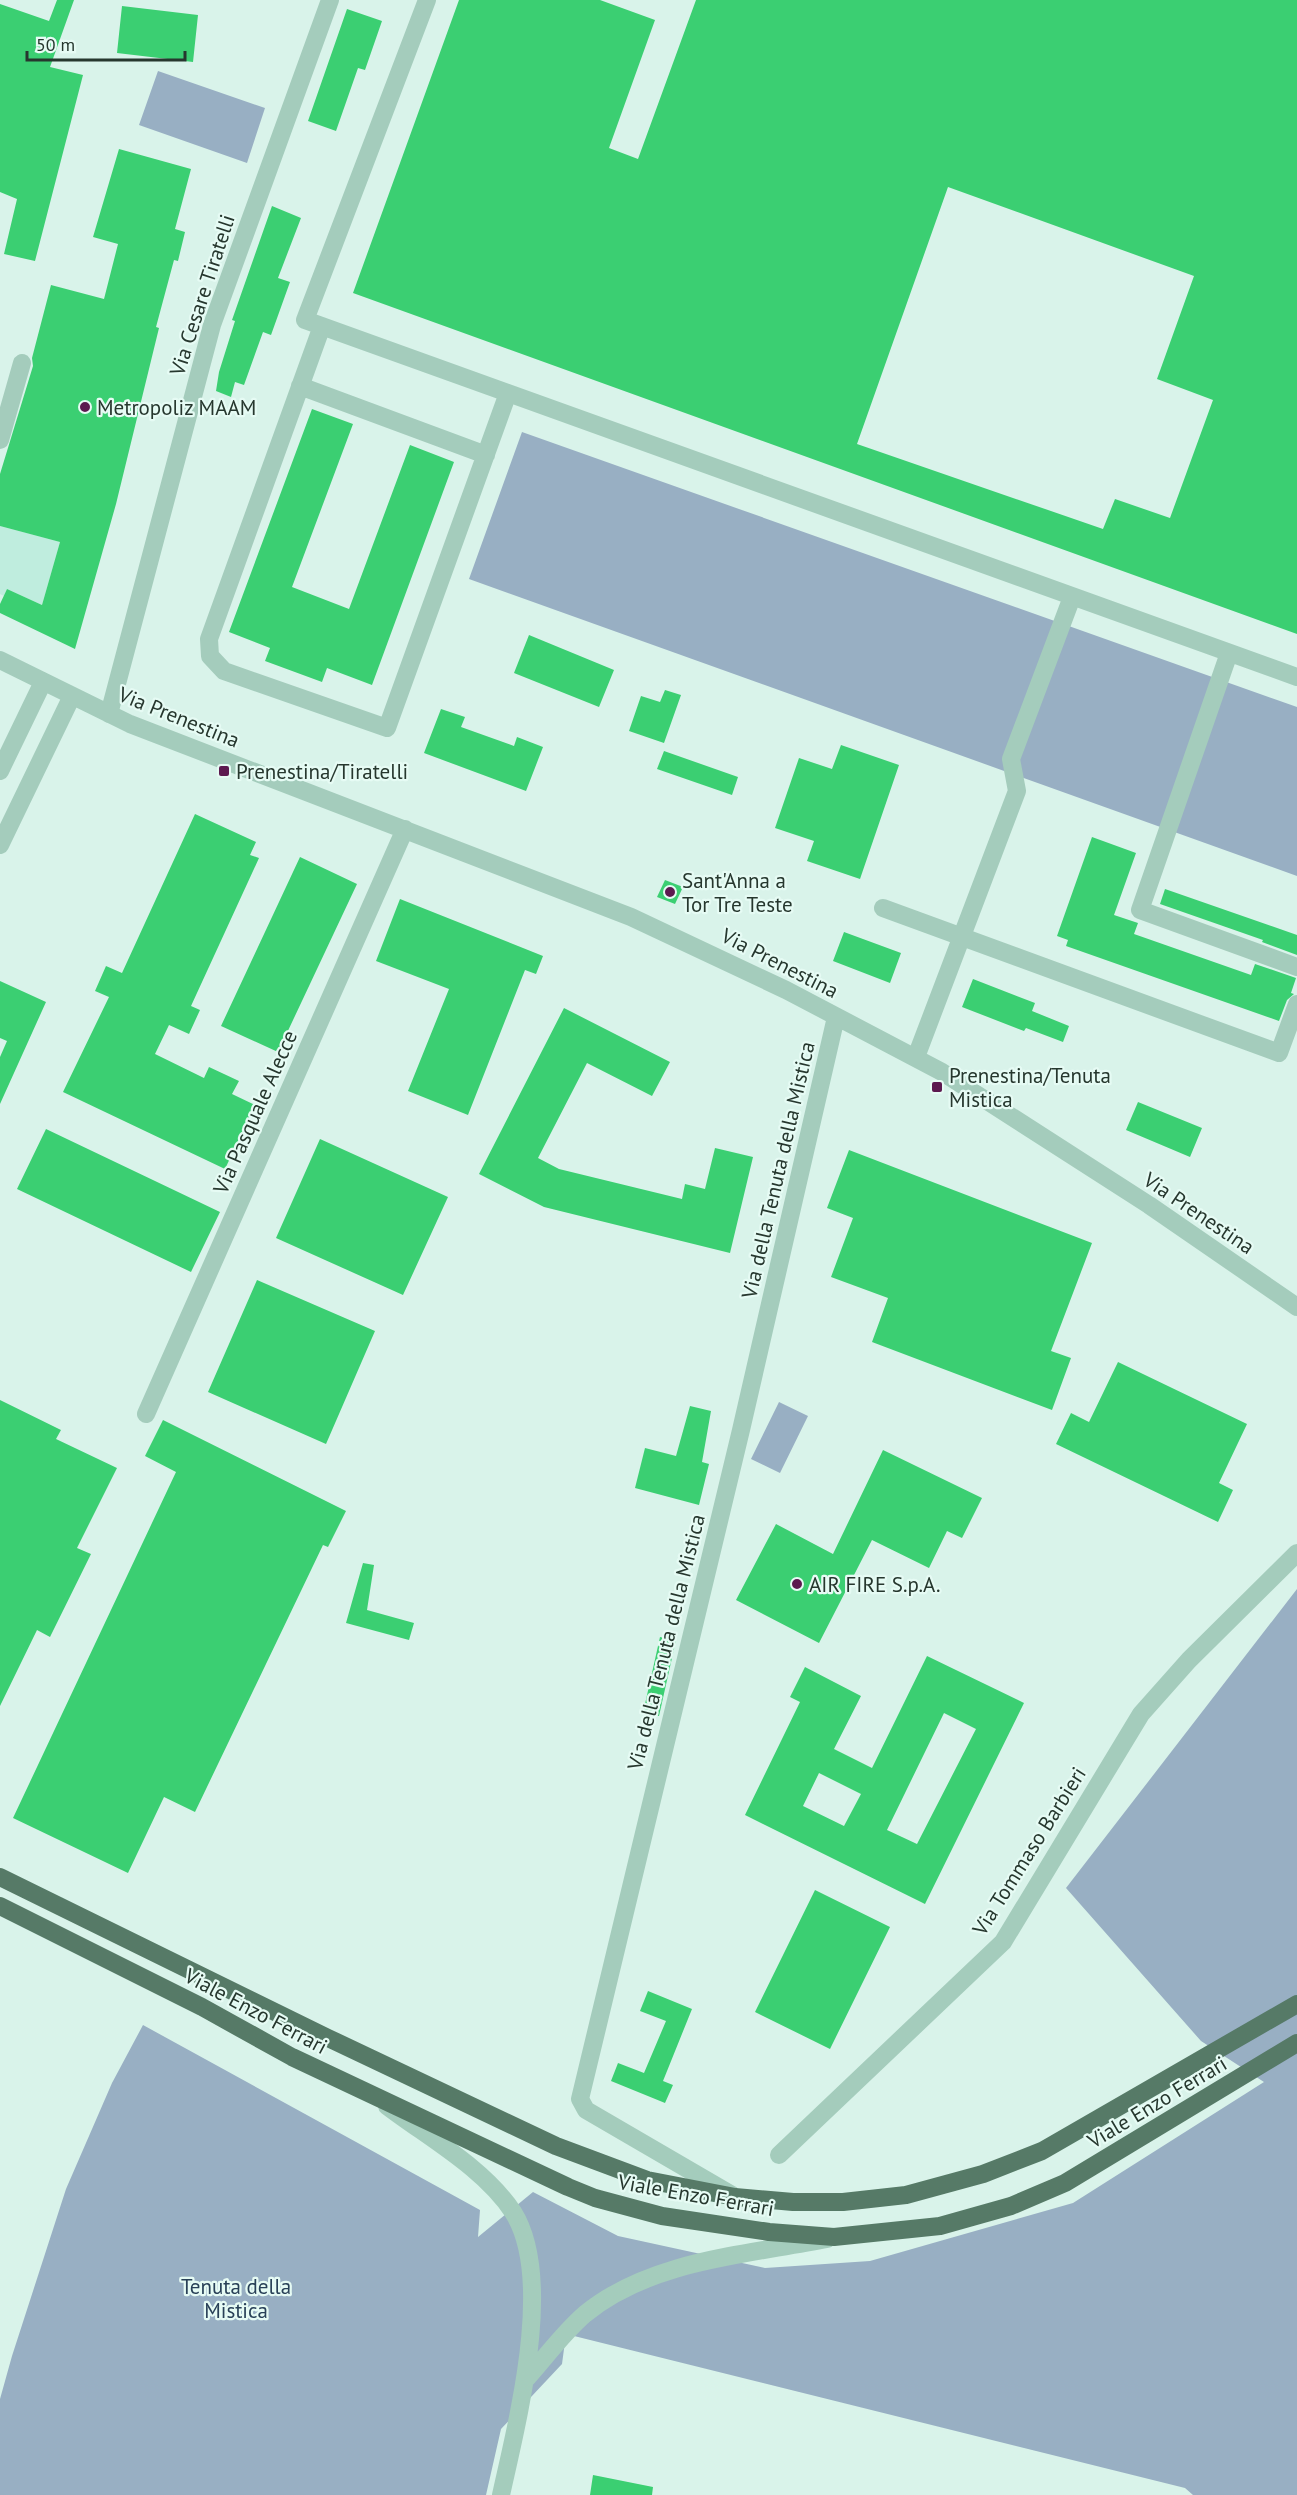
<svg xmlns="http://www.w3.org/2000/svg" width="1297" height="2495" font-family="'PT Sans',sans-serif">
<style>
.green{fill:#98afc3}
.plaza{fill:#bfedde}
.building{fill:#3bcf72;fill-rule:evenodd}
.lines{fill:none;stroke-linecap:round;stroke-linejoin:round}
.minor{stroke:#a4ccbc;stroke-width:18}
.major{stroke:#567a67;stroke-width:18}
.poi-dot{fill:#5c194f;stroke:#e6fbf4;stroke-width:2}
.labels{text-anchor:middle;dominant-baseline:central;stroke-width:4.5;stroke-linejoin:round;paint-order:stroke}
.street-label{font-size:21px;fill:#26372e;stroke:#e6fbf4}
.poi-label{font-size:21px;fill:#26372e;stroke:#e6fbf4;text-anchor:start}
.park-label{font-size:21px;fill:#284057;stroke:#e6fbf4}
</style>
<rect width="100%" height="100%" fill="#d9f3ea"/>
<path class="green" d="M 158,71 L 265,108 L 247,163 L 139,125 Z
M 522,432 L 1297,707 L 1297,876 L 469,579 Z
M 779,1402 L 808,1416 L 780,1473 L 751,1459 Z
M 1297,1589 L 1297,2495 L 1193,2495 L 1185,2488 L 566,2334 L 562,2364 L 501,2429 L 486,2495 L 0,2495 L 0,2399 L 12,2356 L 66,2189 L 112,2083 L 143,2025 L 480,2210 L 478,2237 L 533,2192 L 618,2236 L 765,2268 L 870,2261 L 1073,2203 L 1264,2082 L 1201,2041 L 1066,1888 Z"/>
<path class="plaza" d="M 0,526 L 60,542 L 42,605 L 7,589 L 4,596 L 0,594 Z"/>
<path class="building" d="M 57,0 L 74,0 L 50,67 L 83,75 L 35,261 L 4,254 L 17,199 L 0,192 L 0,4 L 49,21 Z
M 459,0 L 600,0 L 655,20 L 609,148 L 638,159 L 696,0 L 1297,0 L 1297,634 L 353,293 ZM 948,187 L 1194,276 L 1157,379 L 1213,400 L 1170,518 L 1115,499 L 1103,529 L 857,444 Z
M 122,6 L 198,15 L 193,62 L 117,53 Z
M 347,9 L 382,21 L 365,70 L 358,68 L 336,131 L 308,121 Z
M 119,149 L 191,169 L 175,229 L 185,232 L 178,261 L 174,260 L 156,327 L 159,328 L 116,504 L 75,649 L 0,613 L 0,604 L 7,589 L 42,605 L 60,542 L 0,526 L 0,474 L 33,366 L 32,358 L 51,285 L 104,299 L 118,244 L 93,237 Z
M 272,206 L 301,218 L 278,278 L 290,282 L 271,335 L 263,332 L 244,385 L 235,382 L 231,397 L 216,391 L 219,372 L 235,321 L 232,320 Z
M 312,409 L 353,424 L 292,587 L 349,609 L 410,445 L 454,462 L 372,685 L 327,668 L 322,682 L 265,661 L 270,648 L 229,632 Z
M 529,635 L 614,670 L 599,707 L 514,673 Z
M 665,690 L 681,695 L 664,743 L 629,731 L 641,696 L 660,702 Z
M 441,709 L 465,717 L 461,727 L 514,746 L 517,737 L 543,747 L 526,791 L 424,753 Z
M 841,745 L 899,765 L 860,879 L 807,861 L 814,841 L 775,828 L 799,758 L 832,769 Z
M 664,751 L 738,777 L 732,795 L 657,769 Z
M 195,814 L 256,842 L 250,855 L 259,858 L 191,1006 L 200,1010 L 189,1034 L 169,1025 L 155,1054 L 204,1078 L 209,1067 L 239,1081 L 232,1094 L 255,1105 L 225,1169 L 63,1092 L 109,997 L 95,991 L 106,966 L 122,973 Z
M 1092,837 L 1136,853 L 1114,915 L 1138,923 L 1134,934 L 1251,975 L 1255,964 L 1296,978 L 1291,993 L 1294,994 L 1287,1000 L 1279,1021 L 1066,946 L 1068,940 L 1057,936 Z
M 300,857 L 357,884 L 278,1052 L 221,1026 Z
M 665,880 L 683,887 L 675,904 L 657,897 Z
M 1165,889 L 1297,935 L 1297,955 L 1262,942 L 1263,940 L 1160,904 Z
M 400,899 L 543,956 L 536,974 L 525,970 L 468,1115 L 408,1091 L 449,989 L 376,961 Z
M 844,932 L 901,953 L 890,983 L 833,961 Z
M 973,979 L 1035,1003 L 1032,1011 L 1069,1026 L 1063,1042 L 1026,1028 L 1024,1031 L 962,1007 Z
M 0,981 L 46,1002 L 0,1104 L 0,1057 L 7,1041 L 0,1038 Z
M 564,1008 L 670,1062 L 652,1096 L 587,1063 L 538,1158 L 559,1169 L 682,1199 L 685,1184 L 705,1189 L 715,1148 L 753,1157 L 730,1253 L 544,1207 L 479,1174 Z
M 1138,1102 L 1202,1128 L 1190,1157 L 1126,1130 Z
M 46,1129 L 220,1212 L 191,1272 L 17,1189 Z
M 320,1139 L 448,1197 L 403,1295 L 276,1238 Z
M 849,1150 L 1092,1243 L 1051,1351 L 1071,1358 L 1052,1410 L 872,1342 L 888,1298 L 831,1277 L 853,1218 L 827,1208 Z
M 257,1280 L 375,1331 L 326,1444 L 208,1392 Z
M 1118,1362 L 1247,1424 L 1219,1483 L 1233,1490 L 1218,1522 L 1056,1444 L 1071,1413 L 1089,1422 Z
M 0,1400 L 61,1430 L 56,1439 L 117,1468 L 77,1548 L 91,1554 L 50,1637 L 37,1630 L 0,1706 Z
M 690,1406 L 711,1411 L 702,1462 L 709,1464 L 699,1505 L 635,1488 L 645,1448 L 676,1456 Z
M 163,1420 L 346,1511 L 328,1547 L 323,1545 L 195,1812 L 164,1797 L 128,1873 L 13,1818 L 176,1472 L 145,1456 Z
M 883,1450 L 982,1498 L 962,1538 L 947,1531 L 929,1568 L 872,1540 L 819,1643 L 736,1600 L 776,1524 L 833,1554 Z
M 363,1563 L 374,1565 L 367,1610 L 414,1623 L 409,1640 L 346,1623 Z
M 660,1637 L 676,1640 L 659,1716 L 643,1713 Z
M 927,1656 L 1024,1703 L 925,1904 L 745,1815 L 800,1702 L 790,1697 L 805,1667 L 861,1696 L 834,1749 L 872,1768 ZM 944,1713 L 976,1729 L 917,1844 L 887,1830 ZM 819,1773 L 861,1794 L 844,1826 L 803,1806 Z
M 815,1890 L 890,1927 L 830,2049 L 755,2012 Z
M 648,1991 L 692,2009 L 663,2081 L 673,2085 L 665,2103 L 611,2081 L 618,2063 L 644,2073 L 666,2021 L 640,2011 Z
M 593,2475 L 653,2487 L 652,2495 L 590,2495 Z"/>
<g class="lines">
<path class="minor" d="M 427,0 L 305,320 L 1297,677
M 322,326 L 209,639 L 210,656 L 224,671 L 387,728 L 508,393
M 300,386 L 486,455
M 0,440 L 22,363
M 1229,653 L 1140,910 L 1297,967
M 0,660 L 130,724 L 631,917 L 786,990 L 942,1072 L 1149,1205 L 1297,1307
M 109,714 L 212,325 L 330,0
M 0,771 L 43,682
M 0,845 L 72,696
M 883,908 L 1279,1053 L 1297,1004
M 916,1057 L 1017,791 L 1011,759 L 1072,597
M 146,1414 L 405,829
M 387,2106 C 429,2138 484,2168 513,2212 C 555,2278 517,2422 501,2495
M 779,2155 L 1003,1942 L 1141,1714 L 1189,1660 L 1297,1553
M 732,2195 L 586,2110 L 580,2099 L 741,1430 L 836,1017
M 527,2378 C 546,2357 563,2333 585,2314 C 651,2260 746,2255 827,2239"/>
<path class="major" d="M 0,1877 L 328,2038 L 556,2146 L 647,2180 L 735,2197 L 793,2202 L 843,2202 L 906,2195 L 983,2174 L 1042,2151 L 1297,2004
M 0,1906 L 202,2007 L 292,2057 L 568,2187 L 595,2198 L 662,2216 L 769,2232 L 834,2237 L 940,2226 L 1011,2206 L 1065,2183 L 1297,2043"/>
</g>
<g class="poi-dot">
<circle cx="85" cy="407" r="6"/>
<rect x="218" y="765" width="12" height="12" rx="3"/>
<circle cx="670" cy="892" r="6"/>
<rect x="931" y="1081" width="12" height="12" rx="3"/>
<circle cx="797" cy="1584" r="6"/>
</g>
<g class="labels">
<g class="street-label">
<text transform="translate(202 295) rotate(-72)">Via Cesare Tiratelli</text>
<text transform="translate(179 717) rotate(22)">Via Prenestina</text>
<text transform="translate(780 963) rotate(27)">Via Prenestina</text>
<text transform="translate(255 1112) rotate(-66)">Via Pasquale Alecce</text>
<text transform="translate(778 1170) rotate(-77)">Via della Tenuta della Mistica</text>
<text transform="translate(1199 1213) rotate(34)">Via Prenestina</text>
<text transform="translate(666 1642) rotate(-76)">Via della Tenuta della Mistica</text>
<text transform="translate(1029 1851) rotate(-58)">Via Tommaso Barbieri</text>
<text transform="translate(256 2011) rotate(28)">Viale Enzo Ferrari</text>
<text transform="translate(1157 2102) rotate(-31)">Viale Enzo Ferrari</text>
<text transform="translate(696 2195) rotate(10)">Viale Enzo Ferrari</text>
</g>
<g class="poi-label">
<text x="97" y="407">Metropoliz MAAM</text>
<text x="236" y="771">Prenestina/Tiratelli</text>
<text x="682" y="880">Sant'Anna a<tspan x="682" dy="24">Tor Tre Teste</tspan></text>
<text x="949" y="1075">Prenestina/Tenuta<tspan x="949" dy="24">Mistica</tspan></text>
<text x="809" y="1584">AIR FIRE S.p.A.</text>
</g>
<g class="park-label">
<text x="236" y="2286">Tenuta della<tspan x="236" dy="24">Mistica</tspan></text>
</g>
</g>
<path d="M27 51v9h158v-9" fill="none" stroke="#26372e" stroke-width="3"/>
<text x="36" y="51" font-size="18" fill="#26372e" stroke="#e6fbf4" stroke-width="4.5" paint-order="stroke">50 m</text>
</svg>
